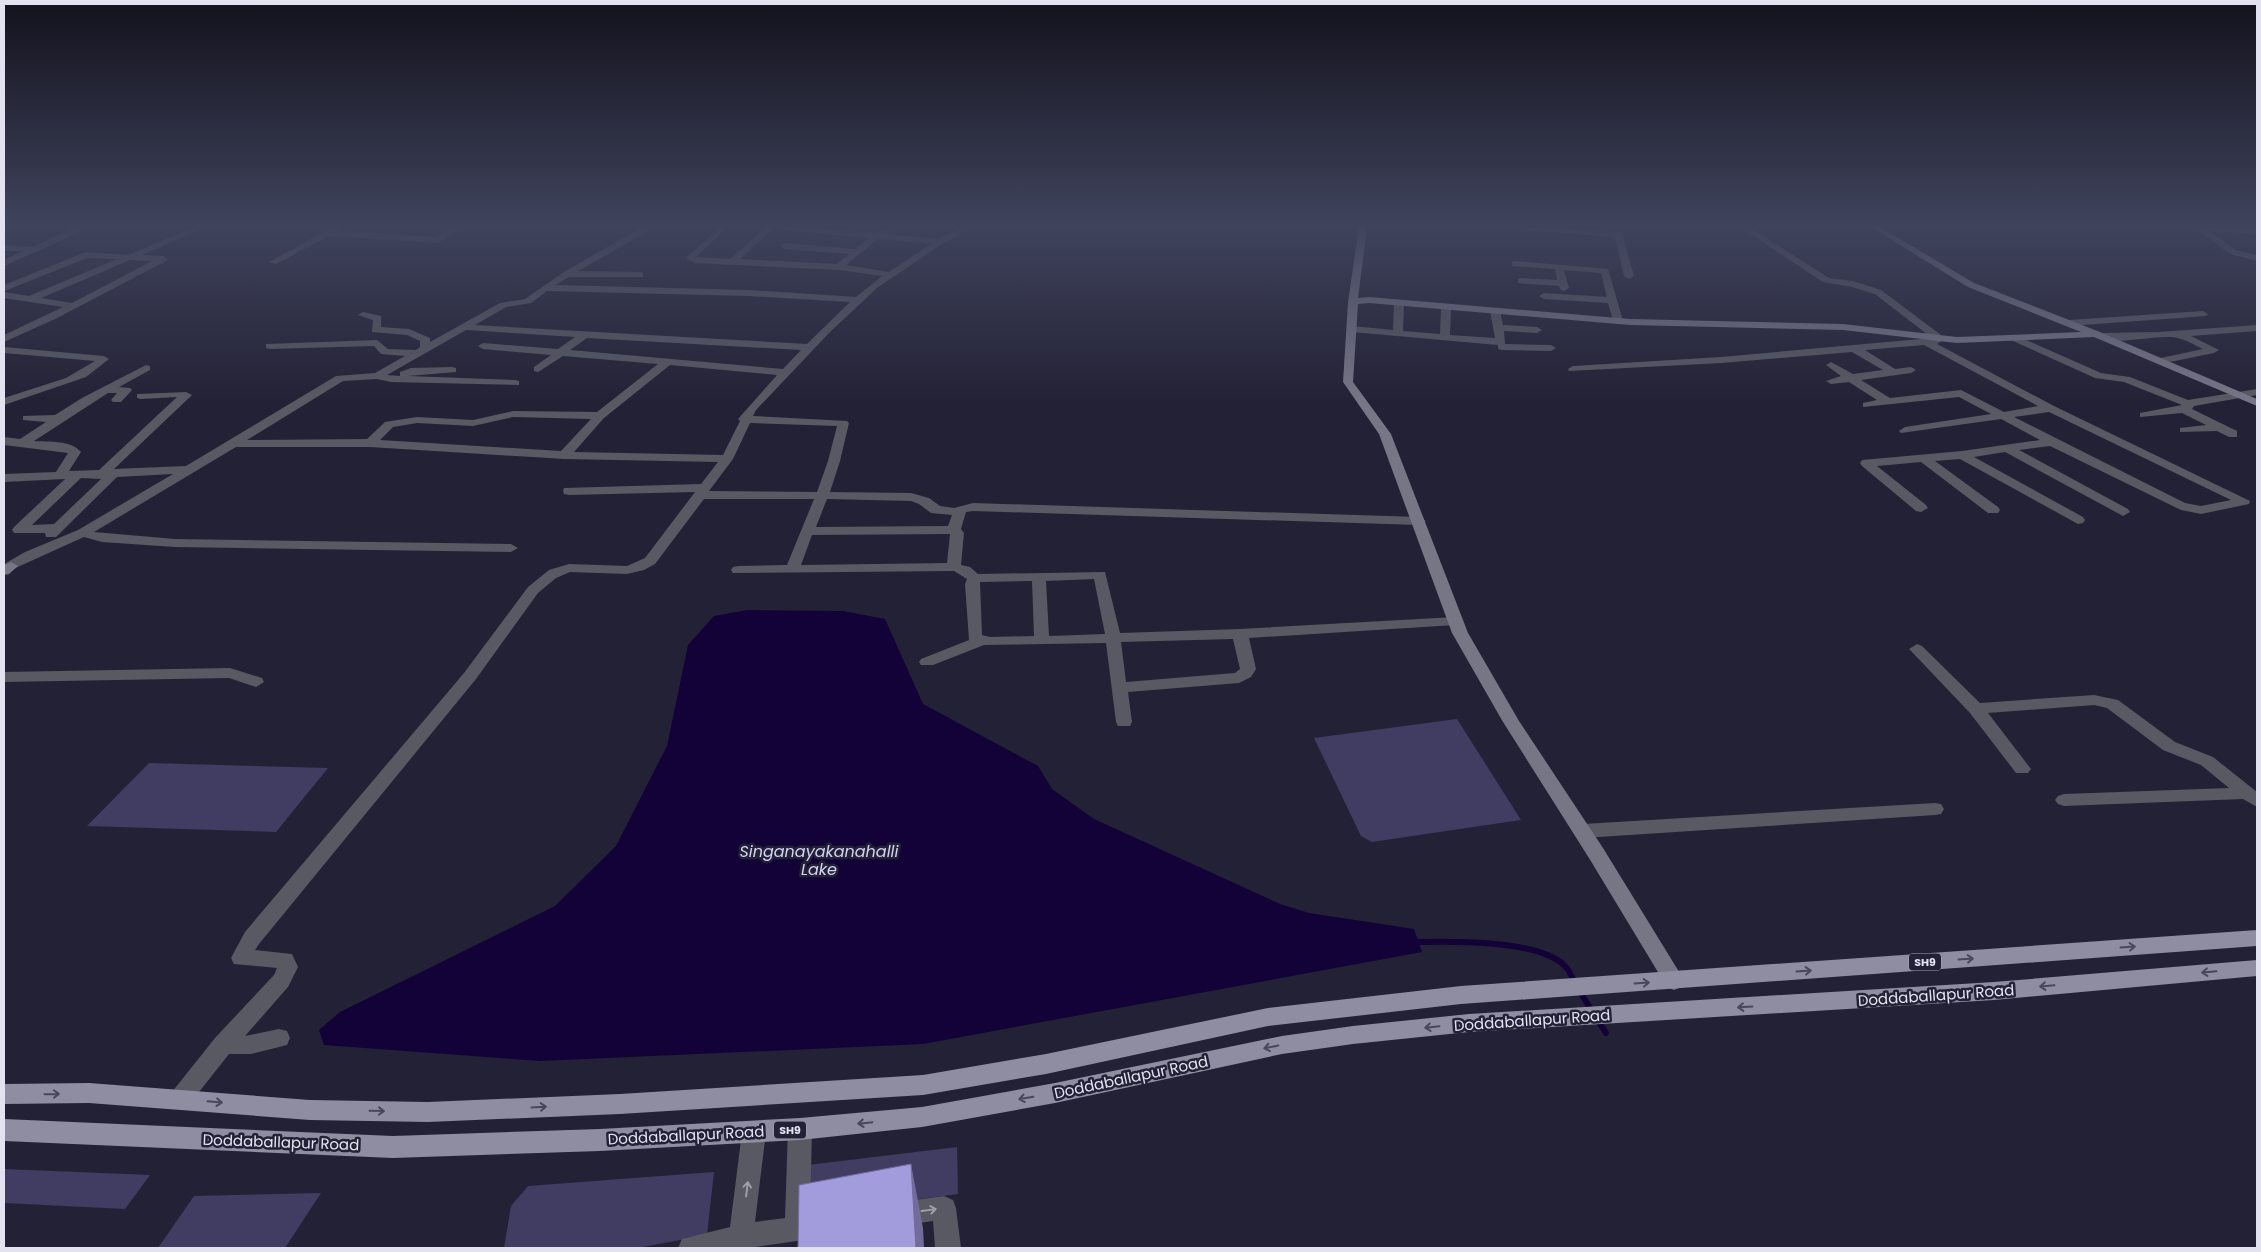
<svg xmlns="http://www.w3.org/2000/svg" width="2261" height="1252" font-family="Poppins,sans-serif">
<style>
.green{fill:#413c62}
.water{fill:#130237}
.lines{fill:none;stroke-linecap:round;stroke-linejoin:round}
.stream{stroke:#130237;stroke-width:6}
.street{fill:#595963;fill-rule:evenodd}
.secondary{fill:#777687;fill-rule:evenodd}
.primary{fill:#8f8da2;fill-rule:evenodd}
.shaded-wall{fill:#716c9a}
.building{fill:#a29bdc;stroke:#716c9a}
.oneway{stroke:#49475b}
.oneway2{stroke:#9e9eaa}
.labels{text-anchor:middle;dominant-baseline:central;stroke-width:5;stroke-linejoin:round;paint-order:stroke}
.shield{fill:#232135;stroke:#a9a8b8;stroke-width:1}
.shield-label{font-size:11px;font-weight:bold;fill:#e3e2f0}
.near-street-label{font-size:15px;fill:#e3e2f0;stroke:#232135}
.near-water-label{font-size:16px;font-style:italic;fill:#d5d2f7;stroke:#232135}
</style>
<rect width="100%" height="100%" fill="#232135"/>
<path class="green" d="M 1457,719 L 1521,820 L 1372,842 L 1361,836 L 1314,738 Z
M 149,763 L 328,768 L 276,832 L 87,826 Z
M 957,1147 L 958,1194 L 796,1215 L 800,1166 Z
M 4,1169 L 150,1175 L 125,1209 L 4,1203 Z
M 714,1172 L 707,1235 L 637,1248 L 504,1248 L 511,1206 L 528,1186 Z
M 321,1193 L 285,1248 L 158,1248 L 194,1196 Z"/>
<path class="water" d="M 747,610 L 843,611 L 885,619 L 923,704 L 1038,766 L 1052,789 L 1094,819 L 1280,904 L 1309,913 L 1414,929 L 1422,952 L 923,1044 L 540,1061 L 324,1045 L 319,1030 L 340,1012 L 555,906 L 616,846 L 667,746 L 688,645 L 714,616 Z"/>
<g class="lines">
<path class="stream" d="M 1419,942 C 1455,941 1539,940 1565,966 C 1570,971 1572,978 1575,983
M 1580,992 L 1592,1011
M 1597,1019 L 1606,1033"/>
<path class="street" d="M 75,227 L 84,227 L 69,237 L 4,266 L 4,260 L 23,251 L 4,251 L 4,245 L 33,247 Z
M 195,227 L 205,227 L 142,255 L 163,256 L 167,259 L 166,261 L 55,319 L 4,342 L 4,335 L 63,307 L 4,298 L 4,292 L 29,296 L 117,259 L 87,258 L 7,290 L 4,291 L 4,285 L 86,252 L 128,255 ZM 130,260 L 152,261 L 72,303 L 41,298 Z
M 333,227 L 340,227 L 338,231 L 436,237 L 454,227 L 463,227 L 438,243 L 329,236 L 276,264 L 269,262 Z
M 642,227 L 650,227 L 650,230 L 578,271 L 640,272 L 643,273 L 643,277 L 569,277 L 555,285 L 749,290 L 856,297 L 882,276 L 839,270 L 696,263 L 686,258 L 720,227 L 728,227 L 696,257 L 730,259 L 766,227 L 775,227 L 740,259 L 837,264 L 849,254 L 785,249 L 781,246 L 785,243 L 855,249 L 869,238 L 782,230 L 778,227 L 804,227 L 875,233 L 891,227 L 901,227 L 887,234 L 938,239 L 962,227 L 972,227 L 939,246 L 877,288 L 830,332 L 756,410 L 753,416 L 847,421 L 849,423 L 840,461 L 830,492 L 911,493 L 929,498 L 940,506 L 954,508 L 973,503 L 1419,517 L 1426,521 L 1419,525 L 973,511 L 966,512 L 961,529 L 964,533 L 961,565 L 970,567 L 978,574 L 1105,572 L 1120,633 L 1240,629 L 1455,617 L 1462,621 L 1455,625 L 1249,638 L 1256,669 L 1251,677 L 1239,683 L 1128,692 L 1132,722 L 1130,726 L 1118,726 L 1116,722 L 1106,643 L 984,645 L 933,665 L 921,665 L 919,662 L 921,659 L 969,640 L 965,584 L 967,579 L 954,571 L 733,573 L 731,570 L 733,567 L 738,566 L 787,565 L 814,499 L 704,499 L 655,564 L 644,570 L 627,574 L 570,572 L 556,578 L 538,593 L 476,679 L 259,944 L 255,950 L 292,954 L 298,967 L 288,987 L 245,1036 L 279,1029 L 287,1031 L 290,1038 L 287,1045 L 251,1054 L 229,1054 L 188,1106 L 180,1109 L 172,1106 L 169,1099 L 172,1092 L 215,1038 L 274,975 L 277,968 L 234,964 L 231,958 L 245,932 L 464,673 L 528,587 L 549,570 L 569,564 L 627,566 L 645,558 L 695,492 L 569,495 L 564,494 L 563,491 L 564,488 L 701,484 L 718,462 L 564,459 L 370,447 L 236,447 L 94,532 L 175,539 L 511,544 L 518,548 L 511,552 L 175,547 L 102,542 L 84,537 L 11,570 L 4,566 L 6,563 L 25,552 L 78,530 L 173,474 L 117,477 L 56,537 L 46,537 L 45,533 L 14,533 L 12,530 L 14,527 L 65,479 L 4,482 L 4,474 L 56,472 L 68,453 L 4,445 L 4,437 L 20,439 L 46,422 L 23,420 L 23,416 L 55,415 L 82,398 L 146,365 L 150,366 L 150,370 L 119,387 L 130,388 L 132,390 L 121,402 L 113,402 L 111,400 L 117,393 L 108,393 L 34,441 C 49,442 71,440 81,452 L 69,471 L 99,470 L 177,397 L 141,399 L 137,398 L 137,394 L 186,392 L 192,395 L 190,397 L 114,469 L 186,466 L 336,376 L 375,373 L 405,356 L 381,354 L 374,346 L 270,349 L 266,348 L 266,344 L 377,340 L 388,349 L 416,350 L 420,347 L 420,341 L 407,335 L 372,332 L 373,320 L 358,315 L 363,312 L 381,316 L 381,327 L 409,329 L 430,338 L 430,342 L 500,303 L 525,299 L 564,272 ZM 878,239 L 931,244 L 889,272 L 846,265 ZM 547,291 L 749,296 L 850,302 L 807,344 L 475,325 L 506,307 L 531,303 ZM 466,330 L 575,337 L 558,349 L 483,343 L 478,346 L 483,349 L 551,355 L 534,367 L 534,371 L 538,372 L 563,356 L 658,364 L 597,412 L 513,411 L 473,420 L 417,417 L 385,422 L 367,439 L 247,440 L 343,381 L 377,379 L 391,382 L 519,385 L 519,381 L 515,380 L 408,376 L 456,372 L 456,368 L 452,367 L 411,368 L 400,372 L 400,376 L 387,375 ZM 587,338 L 801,350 L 783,369 L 570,350 ZM 670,365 L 777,375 L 738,419 L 740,421 L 723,455 L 574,452 L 604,418 ZM 513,417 L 591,419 L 561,451 L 380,440 L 393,427 L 417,423 L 473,426 ZM 750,423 L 837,426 L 828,461 L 817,492 L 709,491 L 733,459 ZM 81,478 L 101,479 L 54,524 L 32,525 ZM 827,499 L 911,501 L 919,504 L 931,513 L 952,515 L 948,526 L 816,527 ZM 950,534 L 947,563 L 801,565 L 812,535 ZM 1094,579 L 1105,634 L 1049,636 L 1046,581 ZM 1032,581 L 1034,636 L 990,637 L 982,635 L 980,582 ZM 1233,639 L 1240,669 L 1235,673 L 1126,682 L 1121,642 Z
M 1520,227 L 1549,227 L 1622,233 L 1634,276 L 1629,279 L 1624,276 L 1615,237 L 1524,230 Z
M 1740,227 L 1749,227 L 1829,278 L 1853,281 L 1881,290 L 1941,335 L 1942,341 L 1937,344 L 2054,406 L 2250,501 L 2249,504 L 2201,514 L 2181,510 L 2050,446 L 2019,450 L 2128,509 L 2130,512 L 2123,516 L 2005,452 L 1974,457 L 2083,517 L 2085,520 L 2083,523 L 2078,524 L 1960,459 L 1935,461 L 1998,507 L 2000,510 L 1998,513 L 1988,513 L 1921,462 L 1877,466 L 1926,505 L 1928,508 L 1921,512 L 1916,511 L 1862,466 L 1860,463 L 1862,460 L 1962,451 L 2040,440 L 2001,419 L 1901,433 L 1899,431 L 1905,427 L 1991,414 L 1959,397 L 1863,407 L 1863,403 L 1877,400 L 1849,382 L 1831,384 L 1826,381 L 1841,376 L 1826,365 L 1831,362 L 1853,374 L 1883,370 L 1852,352 L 1721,363 L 1569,371 L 1568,369 L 1573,366 L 1721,357 L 1932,338 L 1875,294 L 1852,287 L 1823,282 ZM 1924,345 L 2038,406 L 2004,412 L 1961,390 L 1890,398 L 1861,380 L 1911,373 L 1916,370 L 1911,367 L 1895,369 L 1865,350 ZM 2049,412 L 2231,500 L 2201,506 L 2185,503 L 2014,417 Z
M 2182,227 L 2257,229 L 2257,234 L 2209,231 L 2236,250 L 2257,255 L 2257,261 L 2230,254 L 2198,230 Z
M 1515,261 L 1608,269 L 1623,321 L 1614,323 L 1608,303 L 1544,299 L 1539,296 L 1544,293 L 1607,297 L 1601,273 L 1564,270 L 1569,288 L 1564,291 L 1561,290 L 1559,286 L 1518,283 L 1518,279 L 1521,278 L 1557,280 L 1555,269 L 1512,266 L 1512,262 Z
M 1399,301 L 1404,304 L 1403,331 L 1440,334 L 1441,308 L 1446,305 L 1451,308 L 1450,335 L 1495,338 L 1490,311 L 1495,308 L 1500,311 L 1503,325 L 1537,327 L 1542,330 L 1537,333 L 1504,331 L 1505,344 L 1551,345 L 1556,348 L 1551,351 L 1502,350 L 1498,349 L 1498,345 L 1352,332 L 1347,329 L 1352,326 L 1393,330 L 1394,304 Z
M 2203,311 L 2208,314 L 2206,316 L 2069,326 L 2064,323 L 2069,320 Z
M 2257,325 L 2257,331 L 2191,336 L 2219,350 L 2214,353 L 2160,364 L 2156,363 L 2156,359 L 2203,349 C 2195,345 2186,340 2178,338 C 2160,333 2108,348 2095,336 L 2100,333 L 2159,332 Z
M 2015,335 L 2101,373 L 2130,377 L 2188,400 L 2257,389 L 2257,395 L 2194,406 L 2192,409 L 2237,431 L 2237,437 L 2229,437 L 2217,431 L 2180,432 L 2180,428 L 2206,425 L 2182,413 L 2140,417 L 2140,413 L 2182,405 L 2124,382 L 2095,378 L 2011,340 L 2010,338 Z
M 4,347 L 104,356 L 109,359 L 86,377 L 4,405 L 4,398 L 66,378 L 95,361 L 4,353 Z
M 1917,644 L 1922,646 L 1980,703 L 2094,695 L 2118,700 L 2175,742 L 2213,757 L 2257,792 L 2257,807 L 2243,799 L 2064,806 L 2058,804 L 2055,800 L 2058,796 L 2064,794 L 2229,788 L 2201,765 L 2163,750 L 2107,708 L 2094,705 L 1988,713 L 2031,769 L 2028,773 L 2016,773 L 1970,713 L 1912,652 L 1909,649 Z
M 230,668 L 262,678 L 264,682 L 256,687 L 229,678 L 4,682 L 4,672 Z
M 1935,803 L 1941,804 L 1944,809 L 1941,814 L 1935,815 L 1583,838 L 1576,836 L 1574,831 L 1576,826 L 1583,824 Z
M 800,1118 L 808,1121 L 812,1129 L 810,1215 L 818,1214 L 827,1217 L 830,1226 L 827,1235 L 818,1238 L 748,1248 L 678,1248 L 682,1239 L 730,1227 L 742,1132 L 746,1124 L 754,1121 L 762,1124 L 766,1132 L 755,1222 L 785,1218 L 788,1129 L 792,1121 Z
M 944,1196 L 953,1200 L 956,1208 L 961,1248 L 935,1248 L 933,1221 L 900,1226 L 891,1222 L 888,1214 L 891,1206 L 900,1202 Z"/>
<path class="secondary" d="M 1359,227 L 1367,227 L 1358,298 L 1369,297 L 1630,319 L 1843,324 L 1957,337 L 2081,332 L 1968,287 L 1871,227 L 1880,227 L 1974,283 L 2100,332 L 2257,399 L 2257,406 L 2094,337 L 1957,343 L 1843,330 L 1630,325 L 1369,303 L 1358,304 L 1353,382 L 1391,434 L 1468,633 L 1519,721 L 1603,848 L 1681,975 L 1684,981 L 1681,987 L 1674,990 L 1667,987 L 1589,858 L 1503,722 L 1452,633 L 1379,434 L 1343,382 L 1348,302 Z
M 11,562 L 18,566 L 9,574 L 4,575 L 4,565 Z"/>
<path class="primary" d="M 2257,930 L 2257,946 L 1461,1004 L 1268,1026 L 1046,1074 L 923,1095 L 620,1114 L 428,1122 L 310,1120 L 89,1103 L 4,1104 L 4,1084 L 89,1083 L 310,1100 L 428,1102 L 620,1094 L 923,1075 L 1046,1054 L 1268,1008 L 1461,986 Z
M 2257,960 L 2257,976 L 1994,1000 L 1469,1032 L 1353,1044 L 1282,1054 L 1055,1103 L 922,1127 L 800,1140 L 600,1151 L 393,1158 L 4,1141 L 4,1119 L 393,1136 L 600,1129 L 800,1118 L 922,1107 L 1055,1083 L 1282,1036 L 1353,1026 L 1469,1014 L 1994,982 Z"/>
</g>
<path class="shaded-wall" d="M 911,1164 L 923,1228 L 924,1248 L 916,1248 Z"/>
<path class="building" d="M 911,1164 L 916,1248 L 798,1248 L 799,1185 Z"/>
<defs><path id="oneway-shaft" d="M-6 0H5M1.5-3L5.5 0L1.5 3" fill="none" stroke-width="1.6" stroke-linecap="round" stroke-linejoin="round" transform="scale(1.25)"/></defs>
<g class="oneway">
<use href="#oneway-shaft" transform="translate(2128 947) rotate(-4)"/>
<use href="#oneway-shaft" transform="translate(1966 959) rotate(-4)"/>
<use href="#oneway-shaft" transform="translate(1804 971) rotate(-4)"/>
<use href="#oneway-shaft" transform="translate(2209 972) rotate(175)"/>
<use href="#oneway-shaft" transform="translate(1642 983) rotate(-4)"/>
<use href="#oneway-shaft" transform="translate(2047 986) rotate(175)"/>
<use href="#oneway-shaft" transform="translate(1745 1007) rotate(177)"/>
<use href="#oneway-shaft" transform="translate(1432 1027) rotate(174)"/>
<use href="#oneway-shaft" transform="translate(1271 1047) rotate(168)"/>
<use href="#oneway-shaft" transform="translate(52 1094) rotate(-1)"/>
<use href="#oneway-shaft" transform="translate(1026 1098) rotate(170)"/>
<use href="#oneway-shaft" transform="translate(215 1102) rotate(5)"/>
<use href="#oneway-shaft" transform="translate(539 1107) rotate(-3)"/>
<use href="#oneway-shaft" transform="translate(377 1111) rotate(1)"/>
<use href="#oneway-shaft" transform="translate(865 1123) rotate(174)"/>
</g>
<g class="oneway2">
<use href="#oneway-shaft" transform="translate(747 1189) rotate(-83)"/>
<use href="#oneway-shaft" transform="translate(929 1210) rotate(-8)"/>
</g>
<linearGradient id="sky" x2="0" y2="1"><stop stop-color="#13121d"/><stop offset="0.56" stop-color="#3f435c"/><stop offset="1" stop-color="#3f435c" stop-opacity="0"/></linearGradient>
<rect width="2261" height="402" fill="url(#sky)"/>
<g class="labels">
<g class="shield">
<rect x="1909" y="953.5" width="32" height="17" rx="4"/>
<rect x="774" y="1121.5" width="32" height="17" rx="4"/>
</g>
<g class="shield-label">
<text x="1925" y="962">SH9</text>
<text x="790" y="1130">SH9</text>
</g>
<g class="near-street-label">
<text transform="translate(1936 995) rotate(-4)">Doddaballapur Road</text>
<text transform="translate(1532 1020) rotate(-4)">Doddaballapur Road</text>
<text transform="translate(1131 1077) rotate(-12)">Doddaballapur Road</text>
<text transform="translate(686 1135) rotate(-3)">Doddaballapur Road</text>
<text transform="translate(281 1142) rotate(2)">Doddaballapur Road</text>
</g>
<g class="near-water-label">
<text x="819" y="851">Singanayakanahalli<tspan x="819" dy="18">Lake</tspan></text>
</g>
</g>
<rect width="2261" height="1252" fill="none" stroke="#e3e2f0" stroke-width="10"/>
</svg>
